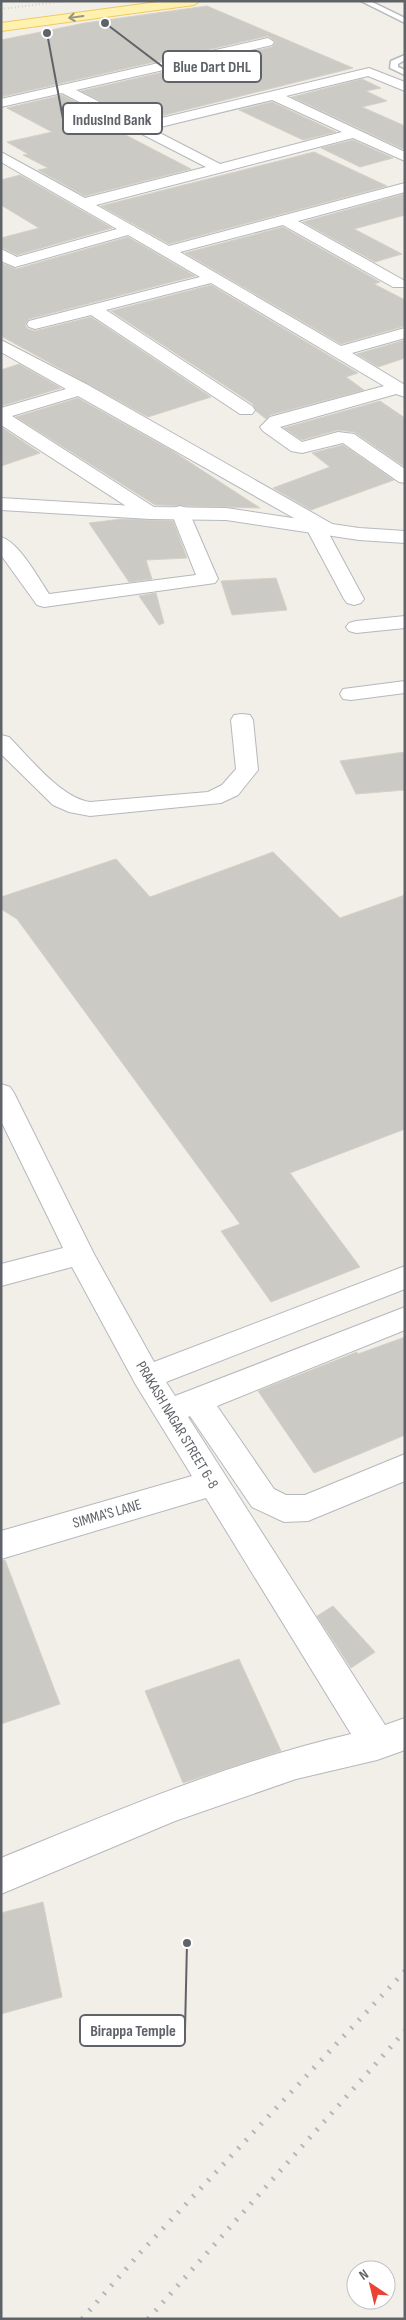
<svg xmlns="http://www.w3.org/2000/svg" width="406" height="2320" font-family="'Sofia Sans Condensed',sans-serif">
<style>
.building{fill:#cccac5;stroke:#d6d1c6}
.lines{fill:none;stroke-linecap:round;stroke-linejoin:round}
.lane-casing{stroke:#b5b8bc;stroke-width:3}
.street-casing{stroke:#b5b8bc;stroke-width:2}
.secondary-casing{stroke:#b6babf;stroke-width:2}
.primary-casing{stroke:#f2c960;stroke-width:2}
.lane{fill:#fff;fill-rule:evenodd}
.street{fill:#fff;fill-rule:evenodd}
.secondary{fill:#fff;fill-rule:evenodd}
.primary{fill:#fff2af;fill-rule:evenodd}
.rail-far1{stroke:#b6b7b8;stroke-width:2;stroke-dasharray:0.5 3;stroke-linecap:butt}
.rail{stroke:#b6b7b8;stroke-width:5;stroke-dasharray:2 9;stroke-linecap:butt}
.oneway{stroke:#979581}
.labels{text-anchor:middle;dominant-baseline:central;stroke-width:5;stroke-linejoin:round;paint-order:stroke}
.street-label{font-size:15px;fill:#5f6368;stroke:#fff}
.leader{fill:none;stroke:#5f6368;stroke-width:2}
.callout-dot{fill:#5f6368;stroke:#fff;stroke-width:2}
.callout{fill:#fff;stroke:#5f6368;stroke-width:2}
.callout-label{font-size:16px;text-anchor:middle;font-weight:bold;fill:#5f6368}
</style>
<rect width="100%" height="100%" fill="#f1efe8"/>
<path class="building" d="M 207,6 L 353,68 L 141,121 L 81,91 L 272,47 L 276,42 L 268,36 L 1,97 L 1,40 L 85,23 Z
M 362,79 L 381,88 L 366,91 L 387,101 L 362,107 L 405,126 L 405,150 L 292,97 Z
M 62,95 L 125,127 L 116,130 L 191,169 L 85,196 L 38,170 L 48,168 L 23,155 L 28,154 L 7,142 L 52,132 L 7,108 Z
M 272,102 L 336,132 L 303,140 L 239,110 Z
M 353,140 L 393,158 L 360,167 L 321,148 Z
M 314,152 L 387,186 L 169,244 L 101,206 Z
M 20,175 L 112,228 L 17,255 L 1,247 L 1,238 L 39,228 L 1,205 L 1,180 Z
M 404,194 L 405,215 L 354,229 L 402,254 L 375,262 L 303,222 Z
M 283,227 L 380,282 L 374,284 L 405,300 L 405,326 L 341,344 L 185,253 Z
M 128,237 L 195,276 L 29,319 L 25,325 L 28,329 L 35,331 L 91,317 L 211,397 L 148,417 L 1,336 L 1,263 L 16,269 Z
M 211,285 L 358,373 L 346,377 L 364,390 L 270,415 L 266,419 L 256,411 L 253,404 L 111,311 Z
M 405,340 L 405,358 L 378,367 L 357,354 Z
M 19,364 L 61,388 L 1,406 L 1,370 Z
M 78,398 L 174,452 L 260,508 L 155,505 L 16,417 Z
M 380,401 L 405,418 L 405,467 L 354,432 L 338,430 L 302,440 L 284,428 Z
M 1,427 L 40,453 L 1,466 Z
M 343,445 L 394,480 L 311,510 L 273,488 L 330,467 L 312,453 Z
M 122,519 L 173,521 L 187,558 L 146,560 L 152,579 L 129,582 L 89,523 Z
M 276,578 L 287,610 L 232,615 L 221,581 Z
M 156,593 L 164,623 L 159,625 L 139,596 Z
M 405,752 L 405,790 L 356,794 L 340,761 Z
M 273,852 L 340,918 L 405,895 L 405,1129 L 290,1173 L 360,1267 L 271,1302 L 221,1231 L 240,1224 L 17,919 L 1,909 L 1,897 L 116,859 L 150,897 Z
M 405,1337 L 405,1435 L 314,1473 L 258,1391 L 357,1352 L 358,1354 Z
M 5,1560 L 60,1704 L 1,1724 L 1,1561 Z
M 333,1606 L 375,1652 L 351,1668 L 317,1616 Z
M 239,1659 L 281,1751 L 183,1783 L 145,1691 Z
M 43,1902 L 62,1997 L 1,2014 L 1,1913 Z"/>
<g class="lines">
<defs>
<path id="lane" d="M 361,1 L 370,1 L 405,18 L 405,23 Z
M 405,55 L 405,60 L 398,64 L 398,67 L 405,70 L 405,75 L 390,68 L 391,61 Z"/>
<path id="street" d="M 268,38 L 274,42 L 272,45 L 76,90 L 141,123 L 369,68 L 405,82 L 405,91 L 368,76 L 286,96 L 405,152 L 405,161 L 353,138 L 96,205 L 169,246 L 405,183 L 405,192 L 298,221 L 405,281 L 405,287 L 393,287 L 283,225 L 180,252 L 341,346 L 405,328 L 405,338 L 352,353 L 405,385 L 405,397 L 396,394 L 280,427 L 302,442 L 338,432 L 354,434 L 405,469 L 405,483 L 399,482 L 343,443 L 302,453 L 291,451 L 263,431 L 260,427 L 270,417 L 384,386 L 211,283 L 106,310 L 252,406 L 255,410 L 252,414 L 240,414 L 91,315 L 35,329 L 29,327 L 27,324 L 29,321 L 200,277 L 128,235 L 15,267 L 1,261 L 1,249 L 17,257 L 117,229 L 1,162 L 1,152 L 85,198 L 206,167 L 62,93 L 1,107 L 1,99 ZM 272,100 L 342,132 L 220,164 L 152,129 Z
M 1,340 L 88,385 L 334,525 L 337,529 L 334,533 L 329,534 L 364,599 L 361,603 L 354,605 L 347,603 L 344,599 L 306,528 L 308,526 L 78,396 L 12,416 L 157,509 L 159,513 L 157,517 L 150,519 L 143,517 L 1,425 L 1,408 L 66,389 L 1,352 Z
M 180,506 L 187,508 L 189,512 L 218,579 L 215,583 L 44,607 L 37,605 L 1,555 L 1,537 C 19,542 39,579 49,594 L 196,575 L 171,512 L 173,508 Z
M 405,616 L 405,628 L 356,633 L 349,631 L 346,627 L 349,623 L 356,621 Z
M 405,681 L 405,693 L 351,700 L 343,699 L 340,694 L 343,689 L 351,688 Z
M 242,714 L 250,715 L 253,720 L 258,770 L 238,795 L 221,803 L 90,816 L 69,812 L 53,805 L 1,754 L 1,735 L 9,737 C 30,758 61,798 90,802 L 208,792 L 222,785 L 236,769 L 231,720 L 234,715 Z
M 1,1084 L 10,1087 L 14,1093 L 94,1254 L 154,1362 L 405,1266 L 405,1289 L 166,1382 L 175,1396 L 405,1307 L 405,1330 L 217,1406 L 274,1489 L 286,1495 L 305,1495 L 405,1454 L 405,1481 L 308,1521 L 284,1522 L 252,1507 L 190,1416 L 188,1417 L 385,1725 L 405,1718 L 405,1750 L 377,1760 L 296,1779 L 175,1821 L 1,1894 L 1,1858 C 116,1811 230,1762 351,1734 L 206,1498 L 1,1559 L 1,1531 L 192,1476 L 136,1385 L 72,1267 L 1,1286 L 1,1264 L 63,1248 L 1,1121 Z"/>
<path id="secondary" d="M 1,498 L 150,507 L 226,508 L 359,528 L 405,531 L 405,543 L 359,540 L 226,520 L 150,519 L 1,510 Z"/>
<path id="primary" d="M 165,1 L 200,1 L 194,5 L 1,31 L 1,23 Z"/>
</defs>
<use href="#lane" class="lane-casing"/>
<use href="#street" class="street-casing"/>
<use href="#secondary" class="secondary-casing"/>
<use href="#primary" class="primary-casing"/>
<use href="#lane" class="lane"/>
<use href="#street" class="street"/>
<use href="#secondary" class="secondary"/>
<use href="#primary" class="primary"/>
<path class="rail-far1" d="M 1,9 L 65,1"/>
<path class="rail" d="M 82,2319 L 140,2253 L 405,1971
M 148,2319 L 405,2031"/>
</g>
<defs><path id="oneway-shaft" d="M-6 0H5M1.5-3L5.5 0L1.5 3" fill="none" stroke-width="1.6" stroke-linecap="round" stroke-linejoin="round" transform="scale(1.25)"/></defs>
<use class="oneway" href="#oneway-shaft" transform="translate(76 17) rotate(172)"/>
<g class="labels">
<g class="street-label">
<text transform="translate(177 1425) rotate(59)">PRAKASH NAGAR STREET 6-8</text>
<text transform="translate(107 1514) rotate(-16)">SIMMA'S LANE</text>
</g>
</g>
<path class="leader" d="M105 23L163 67M47 33L63 119M187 1943L185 2030"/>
<g class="callout-dot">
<circle cx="105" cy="23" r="5"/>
<circle cx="47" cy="33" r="5"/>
<circle cx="187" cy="1943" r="5"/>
</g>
<g class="callout">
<rect x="163" y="51" width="98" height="31" rx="5"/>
<rect x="63" y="103" width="99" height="31" rx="5"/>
<rect x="80" y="2015" width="105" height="31" rx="5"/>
</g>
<g class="callout-label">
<text x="212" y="72">Blue Dart DHL</text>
<text x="112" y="125">IndusInd Bank</text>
<text x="133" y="2036">Birappa Temple</text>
</g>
<rect width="406" height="2320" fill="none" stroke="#5f6368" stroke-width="5"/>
<g transform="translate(371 2285) rotate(325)"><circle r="24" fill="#ffffff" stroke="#bfc1c3"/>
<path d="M0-4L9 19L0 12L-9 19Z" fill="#ea4335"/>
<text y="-8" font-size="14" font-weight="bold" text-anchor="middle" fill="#5f6368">N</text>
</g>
</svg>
